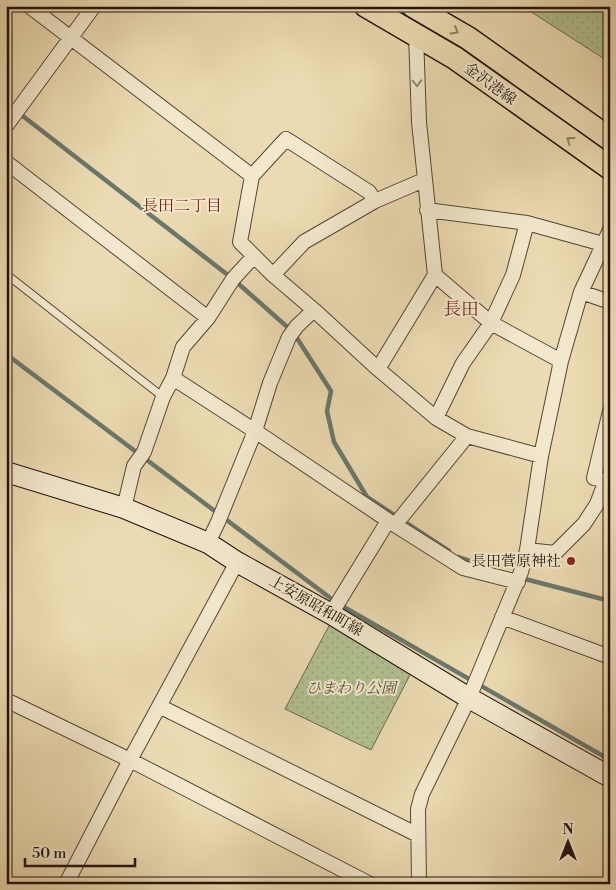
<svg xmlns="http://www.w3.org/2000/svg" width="616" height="890" font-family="'Libre Bodoni','Noto Serif JP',serif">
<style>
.park{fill:url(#park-dots);stroke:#686a50}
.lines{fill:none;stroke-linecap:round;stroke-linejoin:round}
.stream{stroke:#69786d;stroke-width:4.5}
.service-casing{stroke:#534537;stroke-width:9}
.minor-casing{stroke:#534537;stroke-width:16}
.secondary-casing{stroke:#20130e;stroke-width:22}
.primary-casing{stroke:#20130e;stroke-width:25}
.service{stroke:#f3e8cd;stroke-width:7}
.minor{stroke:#f3e8cd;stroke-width:14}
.secondary{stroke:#f3e8cd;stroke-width:20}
.primary{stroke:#ecdbb2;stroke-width:22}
.oneway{stroke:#908168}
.oneway2{stroke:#948877}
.poi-dot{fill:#8f2418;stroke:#f3e8cd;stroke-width:2}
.labels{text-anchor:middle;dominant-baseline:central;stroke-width:4;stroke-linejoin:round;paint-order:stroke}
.street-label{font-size:15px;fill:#20130e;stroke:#f3e8cd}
.poi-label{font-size:15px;fill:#20130e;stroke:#f3e8cd;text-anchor:end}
.park-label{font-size:15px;font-style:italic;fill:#53503c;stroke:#f3e8cd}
.neighbourhood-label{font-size:16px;fill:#7a1f14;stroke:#f3e8cd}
.quarter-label{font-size:18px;fill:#7a1f14;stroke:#f3e8cd}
</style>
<defs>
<pattern id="park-dots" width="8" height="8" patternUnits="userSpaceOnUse" patternTransform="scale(1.25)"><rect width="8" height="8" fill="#b1c191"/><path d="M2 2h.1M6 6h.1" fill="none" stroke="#98a57c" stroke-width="1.8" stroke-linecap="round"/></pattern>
</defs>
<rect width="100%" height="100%" fill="#ecdbb2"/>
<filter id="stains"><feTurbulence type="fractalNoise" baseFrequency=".004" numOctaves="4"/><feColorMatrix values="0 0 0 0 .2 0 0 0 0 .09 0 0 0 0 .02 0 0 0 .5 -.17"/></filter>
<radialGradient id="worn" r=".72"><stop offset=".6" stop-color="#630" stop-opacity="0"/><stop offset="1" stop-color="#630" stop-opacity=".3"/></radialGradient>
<path class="park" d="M 522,6 L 610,6 L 610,36 L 606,60 Z
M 331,622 L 412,671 L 371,750 L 285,709 Z"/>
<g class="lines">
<path class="stream" d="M 6,103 L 233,279 L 293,332 L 331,391 L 327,411 L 334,442 L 367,497 L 449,551
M 6,354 L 337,603 L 610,760
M 458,557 L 488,567
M 521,578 L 610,601"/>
<defs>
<path id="service" d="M 6,274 L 163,397"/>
<path id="minor" d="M 29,6 L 252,176 L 240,242 L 273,275 L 314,310 L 378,369 L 436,418 L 467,436 L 541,456
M 6,126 L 94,6
M 6,162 L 208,318
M 252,176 L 286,139 L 369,192 L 375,201
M 427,210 L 527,223 L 603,244
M 273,275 L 304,242 L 375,201 L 424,180
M 435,275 L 491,323 L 561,361
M 581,292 L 610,302
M 378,369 L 435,275 L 419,122 L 416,34
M 173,378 L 255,431 L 395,525 L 463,568 L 518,582
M 610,411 L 594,478 L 610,481
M 436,418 L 463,363 L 491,323 L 513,275 L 527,223
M 124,508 L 134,466 L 144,452 L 163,397 L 173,378 L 183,347 L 208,318 L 233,279 L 254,256
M 395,525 L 467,436
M 208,543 L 218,522 L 255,431 L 270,383 L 289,337 L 297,326 L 314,310
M 527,550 L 555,553 L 584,524 L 597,504 L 606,480
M 331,614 L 388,521
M 502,617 L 610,657
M 6,700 L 130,760 L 370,884
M 159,706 L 418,835
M 66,884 L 130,760 L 237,562
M 419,884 L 418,809 L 422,794 L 469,698 L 521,572 L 527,550 L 541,456 L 561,361 L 581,292 L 610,230"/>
<path id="secondary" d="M 6,472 L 124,508 L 208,543 L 237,562 L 331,614 L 469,698 L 610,777"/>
<path id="primary" d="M 366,6 L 455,58 L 610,168
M 413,6 L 468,38 L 610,139"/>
</defs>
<use href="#service" class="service-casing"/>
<use href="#minor" class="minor-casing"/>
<use href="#secondary" class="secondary-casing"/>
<use href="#primary" class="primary-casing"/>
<use href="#service" class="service"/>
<use href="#minor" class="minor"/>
<use href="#secondary" class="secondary"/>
<use href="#primary" class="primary"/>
</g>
<defs><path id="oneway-chevron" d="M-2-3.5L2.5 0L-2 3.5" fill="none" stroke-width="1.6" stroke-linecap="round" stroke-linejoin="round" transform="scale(1.25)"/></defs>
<g class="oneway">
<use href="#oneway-chevron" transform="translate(455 31) rotate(30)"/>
<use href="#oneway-chevron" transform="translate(570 140) rotate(-144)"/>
</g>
<use class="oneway2" href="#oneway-chevron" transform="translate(417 83) rotate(88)"/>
<circle class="poi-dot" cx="571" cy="561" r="5"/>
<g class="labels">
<g class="street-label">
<text transform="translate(490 84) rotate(36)">金沢港線</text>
<text transform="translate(316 606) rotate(30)">上安原昭和町線</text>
</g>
<g class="poi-label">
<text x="561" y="561">長田菅原神社</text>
</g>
<g class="park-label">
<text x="351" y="688">ひまわり公園</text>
</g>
<g class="neighbourhood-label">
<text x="182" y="206">長田二丁目</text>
</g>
<g class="quarter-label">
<text x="461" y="309">長田</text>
</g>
</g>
<rect width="616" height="890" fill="none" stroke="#ecdbb2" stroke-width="25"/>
<rect x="8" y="8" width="601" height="875" fill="none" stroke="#20130e" stroke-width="2.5"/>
<rect x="12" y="12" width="591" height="865" fill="none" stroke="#20130e"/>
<g transform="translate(568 842)" stroke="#f3e8cd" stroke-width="4" paint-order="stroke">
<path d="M0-4L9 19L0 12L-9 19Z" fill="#20130e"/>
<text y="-8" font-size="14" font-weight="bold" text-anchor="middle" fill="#20130e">N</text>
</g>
<path d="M25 858v8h110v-8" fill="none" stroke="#20130e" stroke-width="2.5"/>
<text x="32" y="858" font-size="15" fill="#20130e" stroke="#f3e8cd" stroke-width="4" paint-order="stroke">50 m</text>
<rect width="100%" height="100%" filter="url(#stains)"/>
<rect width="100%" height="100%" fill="url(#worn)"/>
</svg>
